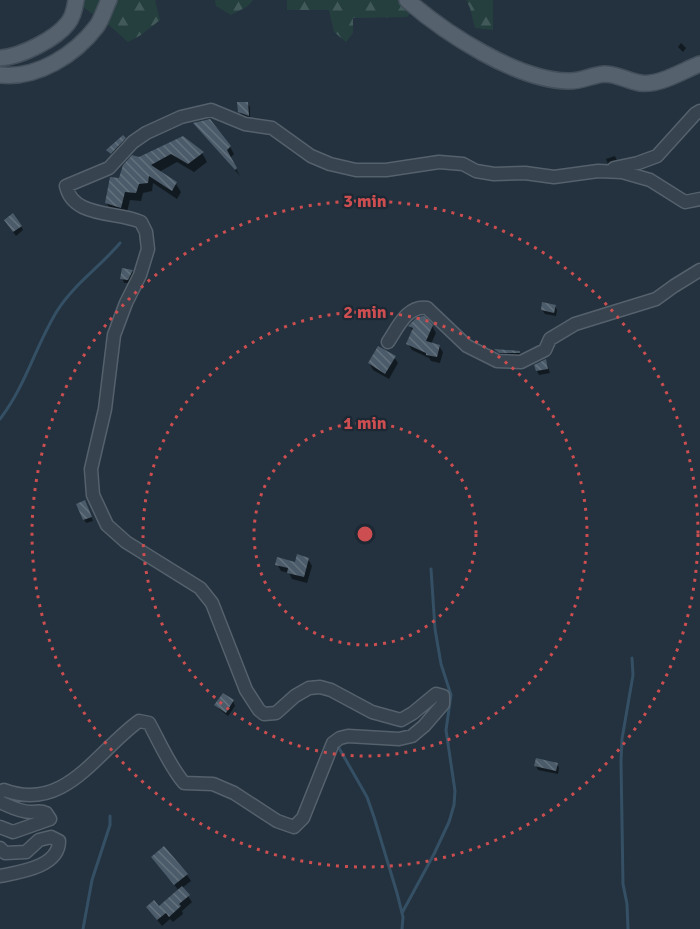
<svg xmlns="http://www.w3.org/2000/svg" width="700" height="929" font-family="Signika,sans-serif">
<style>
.forest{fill:url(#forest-firs)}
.shadow{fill:#0007}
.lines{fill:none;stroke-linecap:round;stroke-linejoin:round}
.stream{stroke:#355065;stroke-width:3}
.building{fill:url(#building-back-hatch)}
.minor-casing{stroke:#55616c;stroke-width:15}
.major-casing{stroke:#434f5a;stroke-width:18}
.minor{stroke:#37434e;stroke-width:12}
.major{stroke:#55626e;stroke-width:15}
.ring{fill:none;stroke:#cd4e50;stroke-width:3;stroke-dasharray:3 6}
.centre{fill:#cd4e50;stroke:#1c2833;stroke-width:3}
.ring-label{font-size:18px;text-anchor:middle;font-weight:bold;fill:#cd4e50;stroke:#1c2833;stroke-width:4.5;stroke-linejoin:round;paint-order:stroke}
</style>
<defs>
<pattern id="forest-firs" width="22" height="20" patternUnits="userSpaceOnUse" patternTransform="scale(1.5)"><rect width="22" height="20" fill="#253f3f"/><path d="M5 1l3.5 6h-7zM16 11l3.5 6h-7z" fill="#425959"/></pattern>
<pattern id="building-back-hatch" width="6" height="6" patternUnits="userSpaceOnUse" patternTransform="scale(1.5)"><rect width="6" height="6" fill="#4c5b69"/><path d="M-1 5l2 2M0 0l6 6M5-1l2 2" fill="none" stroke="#63717d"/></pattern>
</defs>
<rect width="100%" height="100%" fill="#23323e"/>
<path class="forest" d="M 73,0 L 157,0 L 155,1 L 160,20 L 141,35 L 128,42 L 110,26 Z
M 215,0 L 253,0 L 248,6 L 231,15 L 216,6 Z
M 287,0 L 423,0 L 421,0 L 407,17 L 353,18 L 353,33 L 346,42 L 334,32 L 329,10 L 287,10 Z
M 466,0 L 493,0 L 493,30 L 475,28 L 470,8 Z"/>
<path class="shadow" d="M 681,43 L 686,48 L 683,52 L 678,47 Z
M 247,103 L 250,107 L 250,119 L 242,116 L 240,112 Z
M 195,124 L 230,147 L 234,154 L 230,158 L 240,176 Z
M 182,137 L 202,153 L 207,162 L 194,172 L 177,162 L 159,172 L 176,184 L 181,192 L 177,199 L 153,183 L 152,191 L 143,193 L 141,201 L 130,200 L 126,216 L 111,211 L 106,202 L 120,180 L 140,159 Z
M 125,139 L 127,143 L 114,157 L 108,150 Z
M 615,156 L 618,163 L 609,166 L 606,159 Z
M 8,225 L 21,226 L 23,230 L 16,236 Z
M 132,271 L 134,275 L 130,283 L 124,283 L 122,278 Z
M 555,306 L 557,310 L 556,316 L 545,314 L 542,310 Z
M 410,326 L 432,326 L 436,333 L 431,344 L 439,346 L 443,352 L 440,363 L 431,361 L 429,358 L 412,350 L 408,344 L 413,332 Z
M 496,350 L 519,352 L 522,356 L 503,357 Z
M 394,357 L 398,363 L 389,379 L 373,370 L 369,363 Z
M 546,361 L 550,373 L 539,375 L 537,371 Z
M 87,506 L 93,521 L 86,523 L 84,519 Z
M 308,559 L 312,566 L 307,583 L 292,579 L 289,573 L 281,571 L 277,564 L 296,564 Z
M 233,701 L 235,706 L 228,716 L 219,709 L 216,705 Z
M 557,764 L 559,768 L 558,774 L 538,770 L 536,766 Z
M 153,857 L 187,875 L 191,881 L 182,888 L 192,902 L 182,911 L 183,914 L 173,922 L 170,919 L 162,926 L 148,908 L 159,908 L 179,891 Z"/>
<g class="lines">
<path class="stream" d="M 0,419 C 26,385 35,347 57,311 C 74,284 100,267 120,243
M 339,748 L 367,797 L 374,817 L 397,893 L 403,917 L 402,929
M 402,913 L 434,854 L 449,822 L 454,805 L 455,791 L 446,730 L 451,695 L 441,664 L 435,629 L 431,569
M 83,929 L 92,880 L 110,825 L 110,816
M 628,929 L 627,904 L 623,884 L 621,761 L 622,739 L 633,675 L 632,658"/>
</g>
<path class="building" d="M 237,102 L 248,102 L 249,116 L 238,112 Z
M 210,119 L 231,146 L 227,150 L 237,168 L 235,170 L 193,123 Z
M 123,135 L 126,138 L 111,154 L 106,150 Z
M 183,136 L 204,152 L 188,164 L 171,154 L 151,165 L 177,182 L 172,191 L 149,176 L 148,183 L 139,184 L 136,193 L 125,192 L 121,208 L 105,203 L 110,177 L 119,178 L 123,165 L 132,155 L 139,157 Z
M 13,213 L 22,226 L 13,232 L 4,220 Z
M 122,268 L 133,270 L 128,280 L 120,279 Z
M 542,302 L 556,305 L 554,313 L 541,310 Z
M 424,316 L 433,325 L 426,341 L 440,345 L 437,357 L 426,355 L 426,353 L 406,344 L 413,328 L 408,326 L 417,317 Z
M 378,346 L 396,356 L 385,374 L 368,363 Z
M 494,349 L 520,351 L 520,353 L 499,353 Z
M 546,359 L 548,369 L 536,371 L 534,365 Z
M 85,500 L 92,517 L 83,520 L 76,504 Z
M 297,554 L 309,558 L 304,577 L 287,573 L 288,568 L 275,565 L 277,557 L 295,562 Z
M 223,693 L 234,700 L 226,713 L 214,705 Z
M 536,758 L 558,763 L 556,771 L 534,766 Z
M 164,846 L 188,874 L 174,885 L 151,857 Z
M 182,886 L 190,895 L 179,904 L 181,906 L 169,917 L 166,913 L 157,920 L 146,907 L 154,900 L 159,906 Z"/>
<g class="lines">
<defs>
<path id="minor" d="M 614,168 L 638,163 L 657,156 L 695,114 L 700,111
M 388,342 C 398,327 407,305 427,308 L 467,346 L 497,361 L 521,362 L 545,350 L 550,339 L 575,324 L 656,299 L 674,286 L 700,270
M 0,792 L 4,790 C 65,813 96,752 139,721 L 149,723 C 160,743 169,765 184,783 L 213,784 L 234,793 L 277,821 L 294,827 L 303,818 L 333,743 L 340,738 L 348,736 L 399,739 L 412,736 L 424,726 L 443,704 L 443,696 L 436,694 L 413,713 L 401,720 L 372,712 L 331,690 L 320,687 L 309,688 L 295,696 L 276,713 L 264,714 L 259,710 L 246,690 L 212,603 L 200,588 L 126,542 L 107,525 L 93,495 L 91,469 L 105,409 L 114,335 L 126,303 L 140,275 L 148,249 L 146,232 L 141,222 C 116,211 73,218 66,186 L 109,168 L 133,142 L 146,133 L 181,117 L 211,110 L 245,124 L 272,128 L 311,156 L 330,164 L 356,170 L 386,170 L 439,162 L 463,164 L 476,171 L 494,174 L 525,173 L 554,177 L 598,171 L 622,172 L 650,180 L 685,202 L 700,199
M 0,802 C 9,806 20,812 31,812 C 37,812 40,810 46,813 L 50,819 L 13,832 L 0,827
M 0,848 L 5,853 L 26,852 L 39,840 L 51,837 L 59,841 C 59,867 19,872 0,876"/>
<path id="major" d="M 407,0 C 445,33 516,80 568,81 C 580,82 592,75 604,74 C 617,74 628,81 640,83 C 659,86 682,71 700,64
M 0,58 C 20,57 56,39 68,23 C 73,17 75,7 76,0
M 0,75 C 37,79 75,55 97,26 C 102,19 105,8 109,0"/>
</defs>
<use href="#minor" class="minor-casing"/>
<use href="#major" class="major-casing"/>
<use href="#minor" class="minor"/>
<use href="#major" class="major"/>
</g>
<g class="ring">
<circle cx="365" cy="534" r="111"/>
<circle cx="365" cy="534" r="222"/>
<circle cx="365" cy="534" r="333"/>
</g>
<circle cx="365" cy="534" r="9" class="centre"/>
<g class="ring-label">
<text x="365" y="207">3 min</text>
<text x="365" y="318">2 min</text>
<text x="365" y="429">1 min</text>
</g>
</svg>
